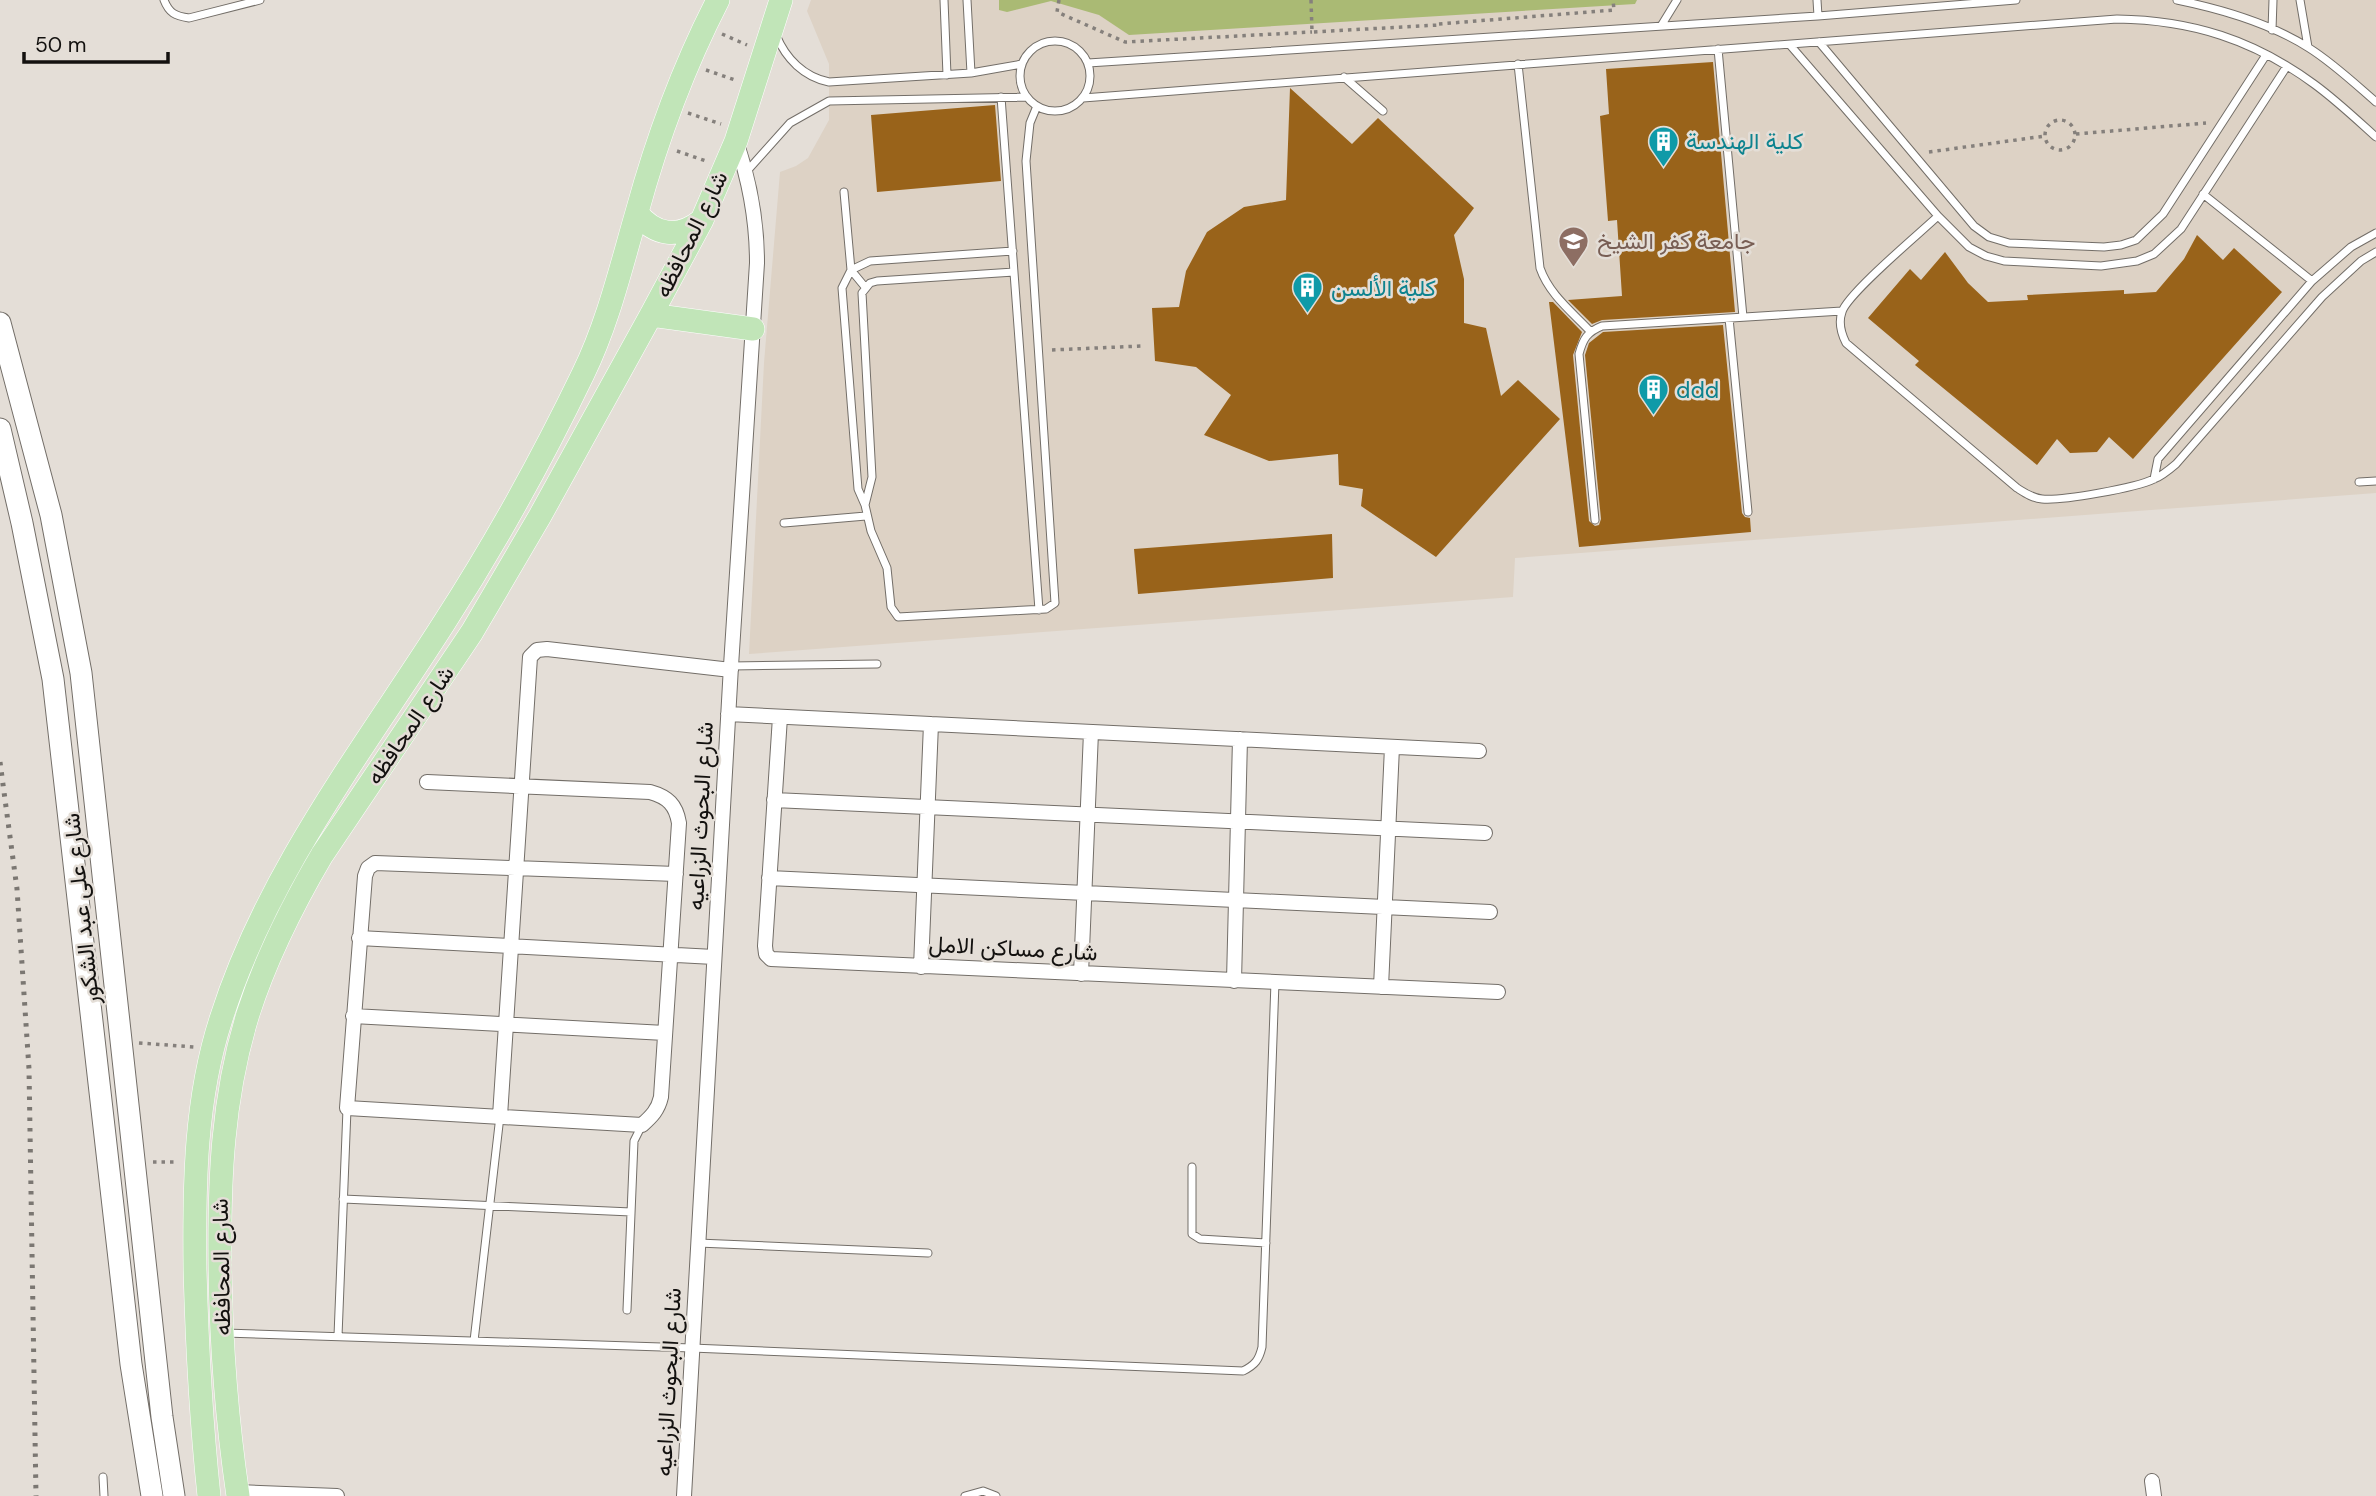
<svg xmlns="http://www.w3.org/2000/svg" width="2376" height="1496" font-family="'DM Sans',Vazirmatn,sans-serif">
<style>
.built{fill:#ddd2c5}
.green{fill:#aaba74}
.building{fill:#99631a}
.lines{fill:none;stroke-linecap:round;stroke-linejoin:round}
.service-casing{stroke:#736e68;stroke-width:9}
.minor-casing{stroke:#736e68;stroke-width:16}
.secondary-casing{stroke:#736e68;stroke-width:23}
.primary-casing{stroke:#fff;stroke-width:24}
.path{stroke:#85807c;stroke-width:3.5;stroke-dasharray:3.5 5;stroke-linecap:butt}
.service{stroke:#fff;stroke-width:7}
.minor{stroke:#fff;stroke-width:14}
.secondary{stroke:#fff;stroke-width:21}
.primary{stroke:#c1e5b8;stroke-width:23}
.rail{stroke:#7b7772;stroke-width:5;stroke-dasharray:3.5 7;stroke-linecap:butt}
.labels{text-anchor:middle;dominant-baseline:central;stroke-width:5;stroke-linejoin:round;paint-order:stroke}
.culture-label{font-size:23px;fill:#0d838f;stroke:#e4ded7;text-anchor:start}
.street-label{font-size:23px;fill:#13110f;stroke:#e4ded7}
.education-label{font-size:23px;fill:#785e54;stroke:#e4ded7;text-anchor:start}
</style>
<rect width="100%" height="100%" fill="#e4ded7"/>
<path class="built" d="M 811,0 L 2376,0 L 2376,493 L 1515,558 L 1513,597 L 749,654 L 764,363 L 780,172 L 796,166 L 808,158 L 829,120 L 829,64 L 807,11 Z"/>
<path class="green" d="M 999,0 L 1637,0 L 1635,4 L 1129,35 L 1099,15 L 1051,1 L 1007,12 L 999,10 Z"/>
<path class="building" d="M 1713,62 L 1735,312 L 1602,320 L 1592,324 L 1568,300 L 1622,296 L 1617,220 L 1608,221 L 1600,116 L 1609,114 L 1606,69 Z
M 1290,88 L 1352,144 L 1378,118 L 1474,208 L 1454,235 L 1464,279 L 1464,323 L 1486,328 L 1501,396 L 1518,380 L 1560,419 L 1436,557 L 1361,506 L 1363,489 L 1339,485 L 1338,454 L 1269,461 L 1204,435 L 1231,395 L 1196,367 L 1155,361 L 1152,308 L 1179,307 L 1186,271 L 1207,232 L 1244,207 L 1286,200 Z
M 995,105 L 1001,181 L 877,192 L 871,115 Z
M 2197,235 L 2223,260 L 2234,248 L 2282,292 L 2133,459 L 2109,437 L 2097,452 L 2070,453 L 2057,439 L 2037,465 L 1915,365 L 1919,361 L 1868,318 L 1910,269 L 1921,280 L 1945,252 L 1968,283 L 1988,302 L 2028,300 L 2027,295 L 2124,290 L 2124,294 L 2156,292 L 2184,259 Z
M 1549,302 L 1553,302 L 1582,332 L 1573,355 L 1589,521 L 1595,526 L 1599,525 L 1601,519 L 1585,355 L 1589,343 L 1603,332 L 1723,325 L 1742,513 L 1745,517 L 1750,518 L 1751,532 L 1579,547 Z
M 1332,534 L 1333,578 L 1138,594 L 1134,549 Z"/>
<g class="lines">
<defs>
<path id="service" d="M 164,0 C 169,13 175,16 189,18 L 260,0
M 944,0 L 947,75
M 967,0 L 971,73
M 1817,0 L 1818,16
M 2177,0 C 2221,9 2270,23 2309,48 C 2333,63 2354,83 2376,102
M 2300,0 L 2308,47
M 1661,26 L 1677,0
M 2272,30 L 2273,0
M 776,35 C 786,59 804,77 829,82 L 971,73 L 1022,64
M1020 76a35 35 0 1 1 70 0a35 35 0 1 1-70 0Z
M 1819,42 L 1974,226 L 1989,237 L 2009,243 L 2104,247 L 2121,245 L 2136,240 L 2163,214 L 2266,55
M 1790,45 L 1938,216 L 1969,247 L 1986,256 L 2004,261 L 2101,266 L 2137,261 L 2154,254 L 2181,229 L 2287,66
M 1718,49 L 1743,317
M 1088,63 L 1818,16 L 2016,0
M 1518,64 L 1540,268 C 1549,294 1571,311 1590,331
M 1344,77 L 1383,111
M 1001,97 L 1039,610
M 1083,98 L 2117,19 C 2192,20 2254,40 2314,84 C 2336,100 2356,119 2376,137
M 747,171 L 790,123 L 829,101 L 1026,97
M 844,192 L 851,270 L 865,287
M 2203,194 L 2312,281
M 1938,216 C 1920,233 1847,294 1842,312 C 1838,323 1841,333 1846,343 L 2017,488 C 2025,493 2032,498 2042,499 C 2061,501 2136,488 2154,479 C 2162,476 2169,470 2176,464 L 2322,297 L 2361,261 L 2376,252
M 1013,251 L 870,261 L 851,270 L 842,288 L 858,489 L 865,505 L 871,531 L 887,568 L 891,607 L 898,617 L 1046,609 L 1055,603 L 1026,161 L 1030,123 L 1037,106
M 1729,318 L 1748,512
M 2154,479 L 2158,459 L 2312,281 L 2351,247 L 2376,233
M 2359,482 L 2376,481
M 865,505 L 872,477 L 862,293 L 870,283 L 877,281 L 1014,272
M 1595,520 L 1579,354 C 1583,339 1587,332 1602,326 L 1842,311
M 784,523 L 866,516
M 731,666 L 877,664
M 1192,1167 L 1192,1234 L 1200,1239 L 1266,1243
M 343,1199 L 631,1212
M 698,1243 L 928,1253
M 627,1310 L 634,1141 L 642,1125
M 225,1333 L 692,1348 L 1243,1371 C 1255,1365 1259,1360 1262,1347 L 1275,982
M 338,1336 L 347,1109
M 474,1341 L 500,1116
M 103,1477 L 104,1496
M 965,1496 L 983,1491 L 996,1496"/>
<path id="minor" d="M 728,714 L 1479,751
M 780,717 L 765,946 L 766,954 L 771,959 L 1498,992
M 427,782 L 650,792 C 668,797 676,805 679,823 L 661,1097 C 658,1110 652,1116 642,1125 L 347,1108 L 365,876 L 368,868 L 375,863 L 676,874
M 774,800 L 1485,833
M 769,878 L 1490,912
M 359,938 L 714,957
M 921,967 L 931,724
M 1081,974 L 1091,732
M 1234,981 L 1240,739
M 1381,987 L 1392,747
M 353,1016 L 665,1033
M 500,1116 L 530,657 L 537,650 L 547,649 L 731,670
M 2152,1481 L 2154,1496
M 238,1492 L 337,1496
M 684,1496 L 731,666 L 757,263 C 757,220 750,182 736,141"/>
<path id="secondary" d="M 0,323 L 51,515 L 81,673 L 162,1417 L 174,1496
M 0,429 L 22,523 L 53,679 L 131,1364 L 152,1496"/>
<path id="primary" d="M 637,213 C 655,236 679,239 702,220
M 651,315 L 753,329
M 209,1496 C 201,1420 197,1345 195,1269 C 194,1185 195,1099 221,1019 C 267,873 363,750 444,623 C 495,544 542,459 583,374 C 608,323 621,267 637,212 C 657,139 683,68 718,0
M 238,1496 C 227,1421 221,1343 220,1268 C 219,1181 222,1098 248,1014 C 266,958 292,906 322,855 L 472,632 L 540,516 L 651,315 L 702,220 L 736,141 L 781,0"/>
</defs>
<use href="#service" class="service-casing"/>
<use href="#minor" class="minor-casing"/>
<use href="#secondary" class="secondary-casing"/>
<use href="#primary" class="primary-casing"/>
<path class="path" d="M 1059,0 L 1057,12 L 1125,42 L 1312,32
M 1311,0 L 1312,32 L 1439,25
M 1439,24 L 1614,10 L 1613,0
M 722,34 L 747,45
M 706,70 L 735,80
M 688,113 L 721,124
M2045 135a15 15 0 1 1 30 0a15 15 0 1 1-30 0Z
M 2076,134 L 2206,123
M 677,151 L 706,161
M 1929,152 L 2045,136
M 1052,350 L 1141,346
M 139,1043 L 194,1047
M 153,1162 L 177,1162"/>
<use href="#service" class="service"/>
<use href="#minor" class="minor"/>
<use href="#secondary" class="secondary"/>
<use href="#primary" class="primary"/>
<path class="rail" d="M 0,762 L 17,889 L 29,1069 L 36,1496"/>
</g>
<defs>
<symbol id="building-pin" viewBox="-11 -11 22 30"><path d="M0 17L-7.5 6A9.5 9.5 0 1 1 7.5 6Z" fill="#0f9aa8" stroke="#e4ded7"/><path d="M-4-6H4V6H1V3H-1V6H-4ZM-2.5-4.3h1.7v1.8h-1.7ZM.8-4.3h1.7v1.8H.8ZM-2.5-1h1.7V.8h-1.7ZM.8-1h1.7V.8H.8Z" fill="#fff"/></symbol>
<symbol id="university-pin" viewBox="-11 -11 22 30"><path d="M0 17L-7.5 6A9.5 9.5 0 1 1 7.5 6Z" fill="#8d6e63" stroke="#e4ded7"/><path d="M0-5L7-2L0 1L-7-2ZM-4 1L0 2.5L4 1V4Q0 6-4 4Z" fill="#fff"/></symbol>
</defs>
<g fill-rule="evenodd">
<use href="#building-pin" x="1646" y="124" width="35" height="47"/>
<use href="#university-pin" x="1556" y="224" width="35" height="47"/>
<use href="#building-pin" x="1290" y="270" width="35" height="47"/>
<use href="#building-pin" x="1636" y="372" width="35" height="47"/>
</g>
<g class="labels">
<g class="culture-label">
<text x="1686" y="141">كلية الهندسة</text>
<text x="1331" y="288">كلية الألسن</text>
<text x="1676" y="390">ddd</text>
</g>
<g class="street-label">
<text transform="translate(691 234) rotate(-64)">شارع المحافظه</text>
<text transform="translate(410 725) rotate(-56)">شارع المحافظه</text>
<text transform="translate(700 816) rotate(-87)">شارع البحوث الزراعيه</text>
<text transform="translate(81 909) rotate(-96)">شارع على عبد الشكور</text>
<text transform="translate(1013 948) rotate(3)">شارع مساكن الامل</text>
<text transform="translate(221 1267) rotate(-91)">شارع المحافظه</text>
<text transform="translate(668 1382) rotate(-87)">شارع البحوث الزراعيه</text>
</g>
<g class="education-label">
<text x="1597" y="241">جامعة كفر الشيخ</text>
</g>
</g>
<path d="M24 52v10h144v-10" fill="none" stroke="#13110f" stroke-width="3.5"/>
<text x="35" y="52" font-size="21" fill="#13110f" stroke="#e4ded7" stroke-width="5" paint-order="stroke">50 m</text>
</svg>
